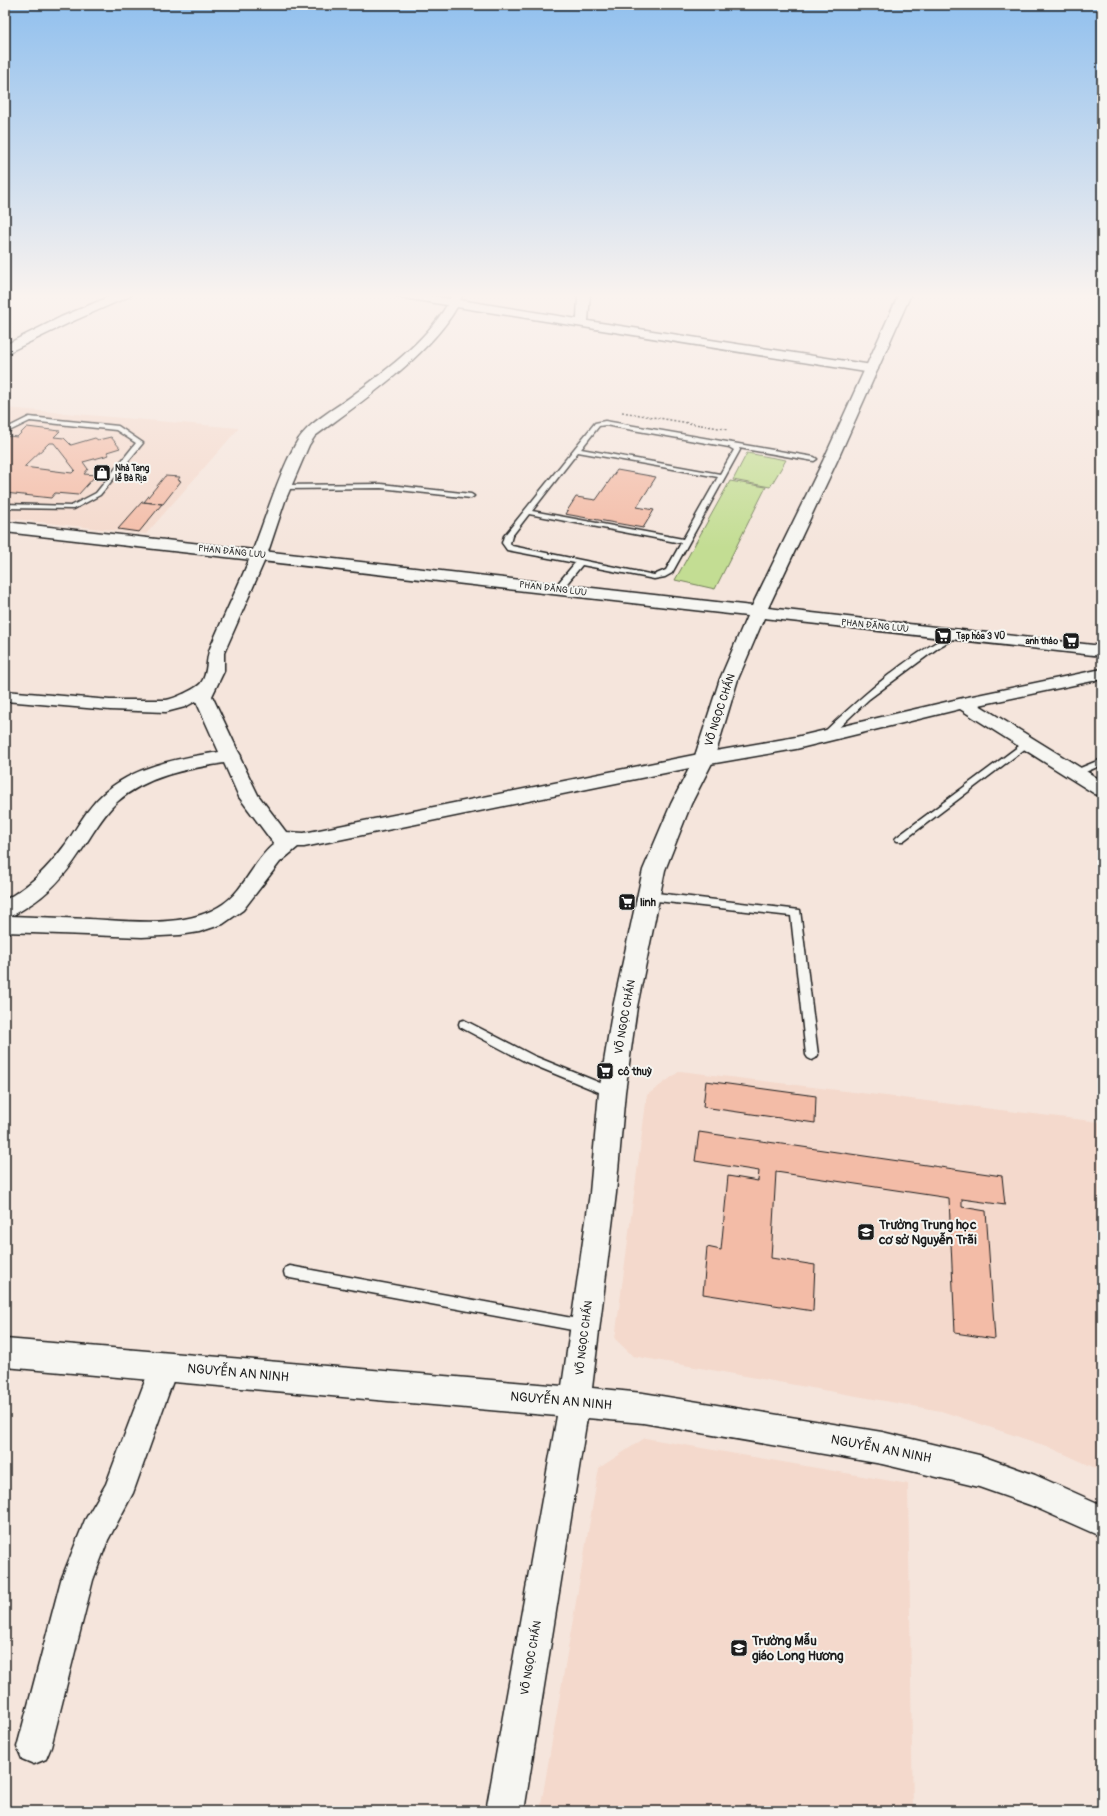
<svg xmlns="http://www.w3.org/2000/svg" width="1107" height="1816" font-family="Pangolin,sans-serif">
<style>
.built{fill:#f4d9cc}
.green{fill:#c3dd93;stroke:#707c58}
.building{fill:#f3bca7;stroke:#1c1c1c;fill-rule:evenodd}
.lines{fill:none;stroke-linecap:round;stroke-linejoin:round}
.lane-casing{stroke:#1c1c1c;stroke-width:3}
.street-casing{stroke:#1c1c1c;stroke-width:3}
.secondary-casing{stroke:#1c1c1c;stroke-width:3}
.path{stroke:#1c1c1c;stroke-width:1.5;stroke-dasharray:2 2;stroke-linecap:butt}
.lane{fill:#f6f6f2;fill-rule:evenodd}
.street{fill:#f6f6f2;fill-rule:evenodd}
.secondary{fill:#f6f6f2;fill-rule:evenodd}
.labels{text-anchor:middle;dominant-baseline:central;stroke-width:4;stroke-linejoin:round;paint-order:stroke}
.far-poi-label{font-size:9px;font-weight:bold;fill:#1c1c1c;stroke:#f6f6f2;text-anchor:start}
.far-street-label{font-size:9px;fill:#1c1c1c;stroke:#f6f6f2}
.street-label{font-size:11px;fill:#1c1c1c;stroke:#f6f6f2}
.poi-label{font-size:11px;font-weight:bold;fill:#1c1c1c;stroke:#f6f6f2;text-anchor:start}
.near-poi-label{font-size:13px;font-weight:bold;fill:#1c1c1c;stroke:#f6f6f2;text-anchor:start}
.near-street-label{font-size:13px;fill:#1c1c1c;stroke:#f6f6f2}
</style>
<rect width="100%" height="100%" fill="#f5e5dc"/>
<filter id="ink" filterUnits="userSpaceOnUse"><feTurbulence type="fractalNoise" baseFrequency=".025" numOctaves="2"/><feDisplacementMap in="SourceGraphic" scale="8" xChannelSelector="R" yChannelSelector="G"/><feConvolveMatrix kernelMatrix="1 2 1 2 8 2 1 2 1" color-interpolation-filters="sRGB"/></filter>
<g filter="url(#ink)">
<path class="built" d="M 5,408 L 6,408 L 239,428 L 146,534 L 5,518 Z
M 680,1071 L 1100,1122 L 1102,1125 L 1102,1471 L 1049,1447 L 941,1411 L 633,1356 L 615,1339 L 647,1095 Z
M 645,1438 L 908,1484 L 913,1811 L 540,1811 L 599,1468 Z"/>
<path class="green" d="M 747,453 L 786,460 L 770,487 L 733,480 Z
M 730,481 L 766,487 L 715,589 L 675,580 Z"/>
<path class="building" d="M 27,427 L 60,431 L 54,437 L 64,438 L 71,445 L 95,438 L 98,440 L 111,437 L 120,448 L 107,452 L 109,455 L 83,462 L 88,469 L 84,474 L 96,475 L 78,495 L 55,493 L 51,498 L 5,493 L 5,439 L 9,436 L 17,437 ZM 49,443 L 54,443 L 75,470 L 72,473 L 24,467 Z
M 617,470 L 656,477 L 637,507 L 654,510 L 643,528 L 565,514 L 576,497 L 596,500 Z
M 165,476 L 180,477 L 178,480 L 181,481 L 163,504 L 144,502 Z
M 142,502 L 162,504 L 139,532 L 118,529 Z
M 706,1081 L 816,1096 L 815,1123 L 703,1107 Z
M 699,1132 L 1002,1176 L 1005,1205 L 962,1199 L 962,1207 L 986,1211 L 995,1339 L 955,1333 L 949,1198 L 776,1172 L 771,1258 L 815,1265 L 813,1311 L 703,1294 L 707,1247 L 721,1250 L 728,1176 L 758,1181 L 759,1171 L 695,1161 Z"/>
<g class="lines">
<defs>
<path id="lane" d="M 29,417 L 118,426 L 143,443 L 100,495 L 74,509 L 5,508 L 5,504 L 71,506 L 96,493 L 136,443 L 116,430 L 30,421 L 5,433 L 5,429 Z
M 605,421 L 814,457 L 817,459 L 814,461 L 739,448 L 740,450 L 672,573 L 665,577 L 654,579 L 582,565 L 560,592 L 554,592 L 554,588 L 575,563 L 507,550 L 502,543 L 504,536 L 595,423 ZM 605,425 L 729,447 L 734,450 L 720,474 L 581,449 L 599,426 ZM 578,452 L 718,477 L 683,539 L 532,511 ZM 529,514 L 681,543 L 666,570 L 654,575 L 512,546 L 510,543 L 512,536 Z
M 381,484 L 471,494 L 474,496 L 471,498 L 381,488 L 284,489 L 281,487 L 284,485 Z
M 953,633 L 956,633 L 960,635 L 939,647 L 869,699 L 828,738 L 822,738 L 821,736 L 822,734 C 862,696 904,658 953,633 Z
M 1027,740 L 1030,741 L 1031,743 L 1030,745 L 903,841 L 897,841 L 895,839 L 897,837 Z
M 1102,759 L 1102,765 L 1076,776 L 1072,773 L 1073,771 Z
M 648,892 L 800,910 L 818,1055 L 816,1058 L 812,1060 L 808,1058 L 806,1055 L 791,916 L 648,900 L 643,896 Z
M 464,1020 L 534,1056 L 615,1089 L 617,1092 L 615,1095 L 611,1097 L 526,1062 L 460,1027 L 459,1024 L 460,1021 Z
M 290,1266 L 583,1320 L 588,1322 L 590,1326 L 588,1330 L 583,1332 L 290,1278 L 285,1276 L 284,1272 L 285,1268 Z"/>
<path id="street" d="M 393,294 L 421,294 L 450,299 L 451,294 L 463,294 L 460,300 L 577,319 L 578,294 L 590,294 L 588,321 L 872,365 L 876,366 L 878,369 L 876,372 L 872,373 L 457,307 C 429,356 361,402 315,436 L 309,445 L 285,501 L 267,555 L 224,653 L 224,671 L 212,696 L 238,751 L 241,756 L 240,758 L 258,795 L 286,832 L 304,833 L 704,753 L 796,737 L 963,698 L 1102,669 L 1102,679 L 979,705 L 1102,781 L 1102,796 L 1095,794 L 960,709 L 796,749 L 704,765 L 304,847 L 298,847 L 280,862 L 243,910 L 223,924 L 199,932 L 180,935 L 142,937 L 5,932 L 5,900 C 31,885 47,869 65,845 C 77,828 87,808 103,794 C 134,766 179,758 219,752 L 196,701 L 185,707 L 166,712 L 110,710 L 5,701 L 5,691 L 110,700 L 166,700 C 174,699 196,689 201,683 C 209,672 205,658 211,646 C 224,615 239,585 251,555 C 266,518 276,480 295,445 C 306,424 330,412 349,398 C 383,373 426,341 447,305 L 398,297 ZM 224,763 L 239,797 L 274,844 C 253,861 245,889 223,904 C 187,929 130,921 89,919 C 62,918 36,917 10,916 C 16,914 22,910 28,906 C 50,893 65,875 79,854 C 91,837 101,817 117,802 C 146,776 186,769 224,763 Z
M 164,1353 L 174,1357 L 178,1367 L 133,1493 L 108,1540 L 93,1580 L 51,1747 L 46,1759 L 34,1764 L 22,1759 L 17,1747 L 61,1580 L 85,1520 L 106,1484 L 154,1357 Z"/>
<path id="secondary" d="M 116,294 L 132,294 L 130,296 L 69,323 L 5,354 L 5,345 L 61,317 Z
M 899,294 L 911,294 L 837,461 L 768,608 L 1102,646 L 1102,656 L 764,618 L 738,679 L 714,759 L 691,804 L 665,870 L 637,1007 L 625,1092 L 616,1193 L 592,1388 L 643,1393 L 882,1432 L 979,1455 L 1035,1475 L 1102,1505 L 1102,1537 L 1030,1505 L 979,1487 L 882,1464 L 643,1423 L 587,1418 L 524,1811 L 486,1811 L 557,1416 L 5,1367 L 5,1339 L 562,1386 L 590,1193 L 599,1092 L 613,1007 L 643,870 L 671,804 L 694,759 L 720,679 L 747,616 L 5,532 L 5,522 L 752,606 L 823,461 Z"/>
</defs>
<use href="#lane" class="lane-casing"/>
<use href="#street" class="street-casing"/>
<use href="#secondary" class="secondary-casing"/>
<path class="path" d="M 622,412 L 725,429 L 728,431"/>
<use href="#lane" class="lane"/>
<use href="#street" class="street"/>
<use href="#secondary" class="secondary"/>
</g>
</g>
<linearGradient id="sky" x2="0" y2="1"><stop stop-color="#91c0ee"/><stop offset="0.54" stop-color="#faf3ef"/><stop offset="1" stop-color="#faf3ef" stop-opacity="0"/></linearGradient>
<rect width="1107" height="548" fill="url(#sky)"/>
<defs>
<symbol id="shop-square" viewBox="-11 -11 22 22"><rect x="-9" y="-9" width="18" height="18" rx="4" fill="#1c1c1c" stroke="#f6f6f2"/><path d="M-5-2.5h2.3a2.7 3.5 0 0 1 5.4 0H5L5.5 6h-11ZM-1.5-2.5h3a1.5 2.3 0 0 0-3 0Z" fill="#fff"/></symbol>
<symbol id="supermarket-square" viewBox="-11 -11 22 22"><rect x="-9" y="-9" width="18" height="18" rx="4" fill="#1c1c1c" stroke="#f6f6f2"/><path d="M-6-5.5h2.5l.6 2H6L4.5 2H-2.5L-4.4-4H-6ZM-1.5 3.2a1.3 1.3 0 1 0 .1 0ZM3 3.2a1.3 1.3 0 1 0 .1 0Z" fill="#fff"/></symbol>
<symbol id="school-square" viewBox="-11 -11 22 22"><rect x="-9" y="-9" width="18" height="18" rx="4" fill="#1c1c1c" stroke="#f6f6f2"/><path d="M0-5L7-2L0 1L-7-2ZM-4 1L0 2.5L4 1V4Q0 6-4 4Z" fill="#fff"/></symbol>
</defs>
<g fill-rule="evenodd">
<use href="#shop-square" x="92" y="463" width="20" height="20"/>
<use href="#supermarket-square" x="933" y="626" width="20" height="20"/>
<use href="#supermarket-square" x="1061" y="631" width="20" height="20"/>
<use href="#supermarket-square" x="617" y="892" width="20" height="20"/>
<use href="#supermarket-square" x="595" y="1061" width="20" height="20"/>
<use href="#school-square" x="856" y="1222" width="20" height="20"/>
<use href="#school-square" x="729" y="1638" width="20" height="20"/>
</g>
<g class="labels">
<g class="far-poi-label">
<text x="115" y="468">Nhà Tang<tspan x="115" dy="10">lễ Bà Rịa</tspan></text>
<text x="956" y="636">Tạp hóa 3 VŨ</text>
<text x="1058" y="641" text-anchor="end">anh thảo</text>
</g>
<g class="far-street-label">
<text transform="translate(232 552) rotate(6)">PHAN ĐĂNG LƯU</text>
<text transform="translate(553 589) rotate(7)">PHAN ĐĂNG LƯU</text>
<text transform="translate(875 626) rotate(6)">PHAN ĐĂNG LƯU</text>
</g>
<g class="street-label">
<text transform="translate(720 710) rotate(-72)">VÕ NGỌC CHẤN</text>
<text transform="translate(625 1017) rotate(-80)">VÕ NGỌC CHẤN</text>
<text transform="translate(584 1338) rotate(-83)">VÕ NGỌC CHẤN</text>
<text transform="translate(531 1658) rotate(-80)">VÕ NGỌC CHẤN</text>
</g>
<g class="poi-label">
<text x="640" y="902">linh</text>
<text x="618" y="1071">cô thuỳ</text>
</g>
<g class="near-poi-label">
<text x="879" y="1225">Trường Trung học<tspan x="879" dy="15">cơ sở Nguyễn Trãi</tspan></text>
<text x="752" y="1641">Trường Mẫu<tspan x="752" dy="15">giáo Long Hương</tspan></text>
</g>
<g class="near-street-label">
<text transform="translate(238 1373) rotate(5)">NGUYỄN AN NINH</text>
<text transform="translate(561 1401) rotate(5)">NGUYỄN AN NINH</text>
<text transform="translate(881 1449) rotate(11)">NGUYỄN AN NINH</text>
</g>
</g>
<rect width="1107" height="1816" fill="none" stroke="#f6f6f2" stroke-width="20"/>
<rect x="10" y="10" width="1087" height="1796" fill="none" stroke="#1c1c1c" stroke-width="1.5" filter="url(#ink)"/>
</svg>
